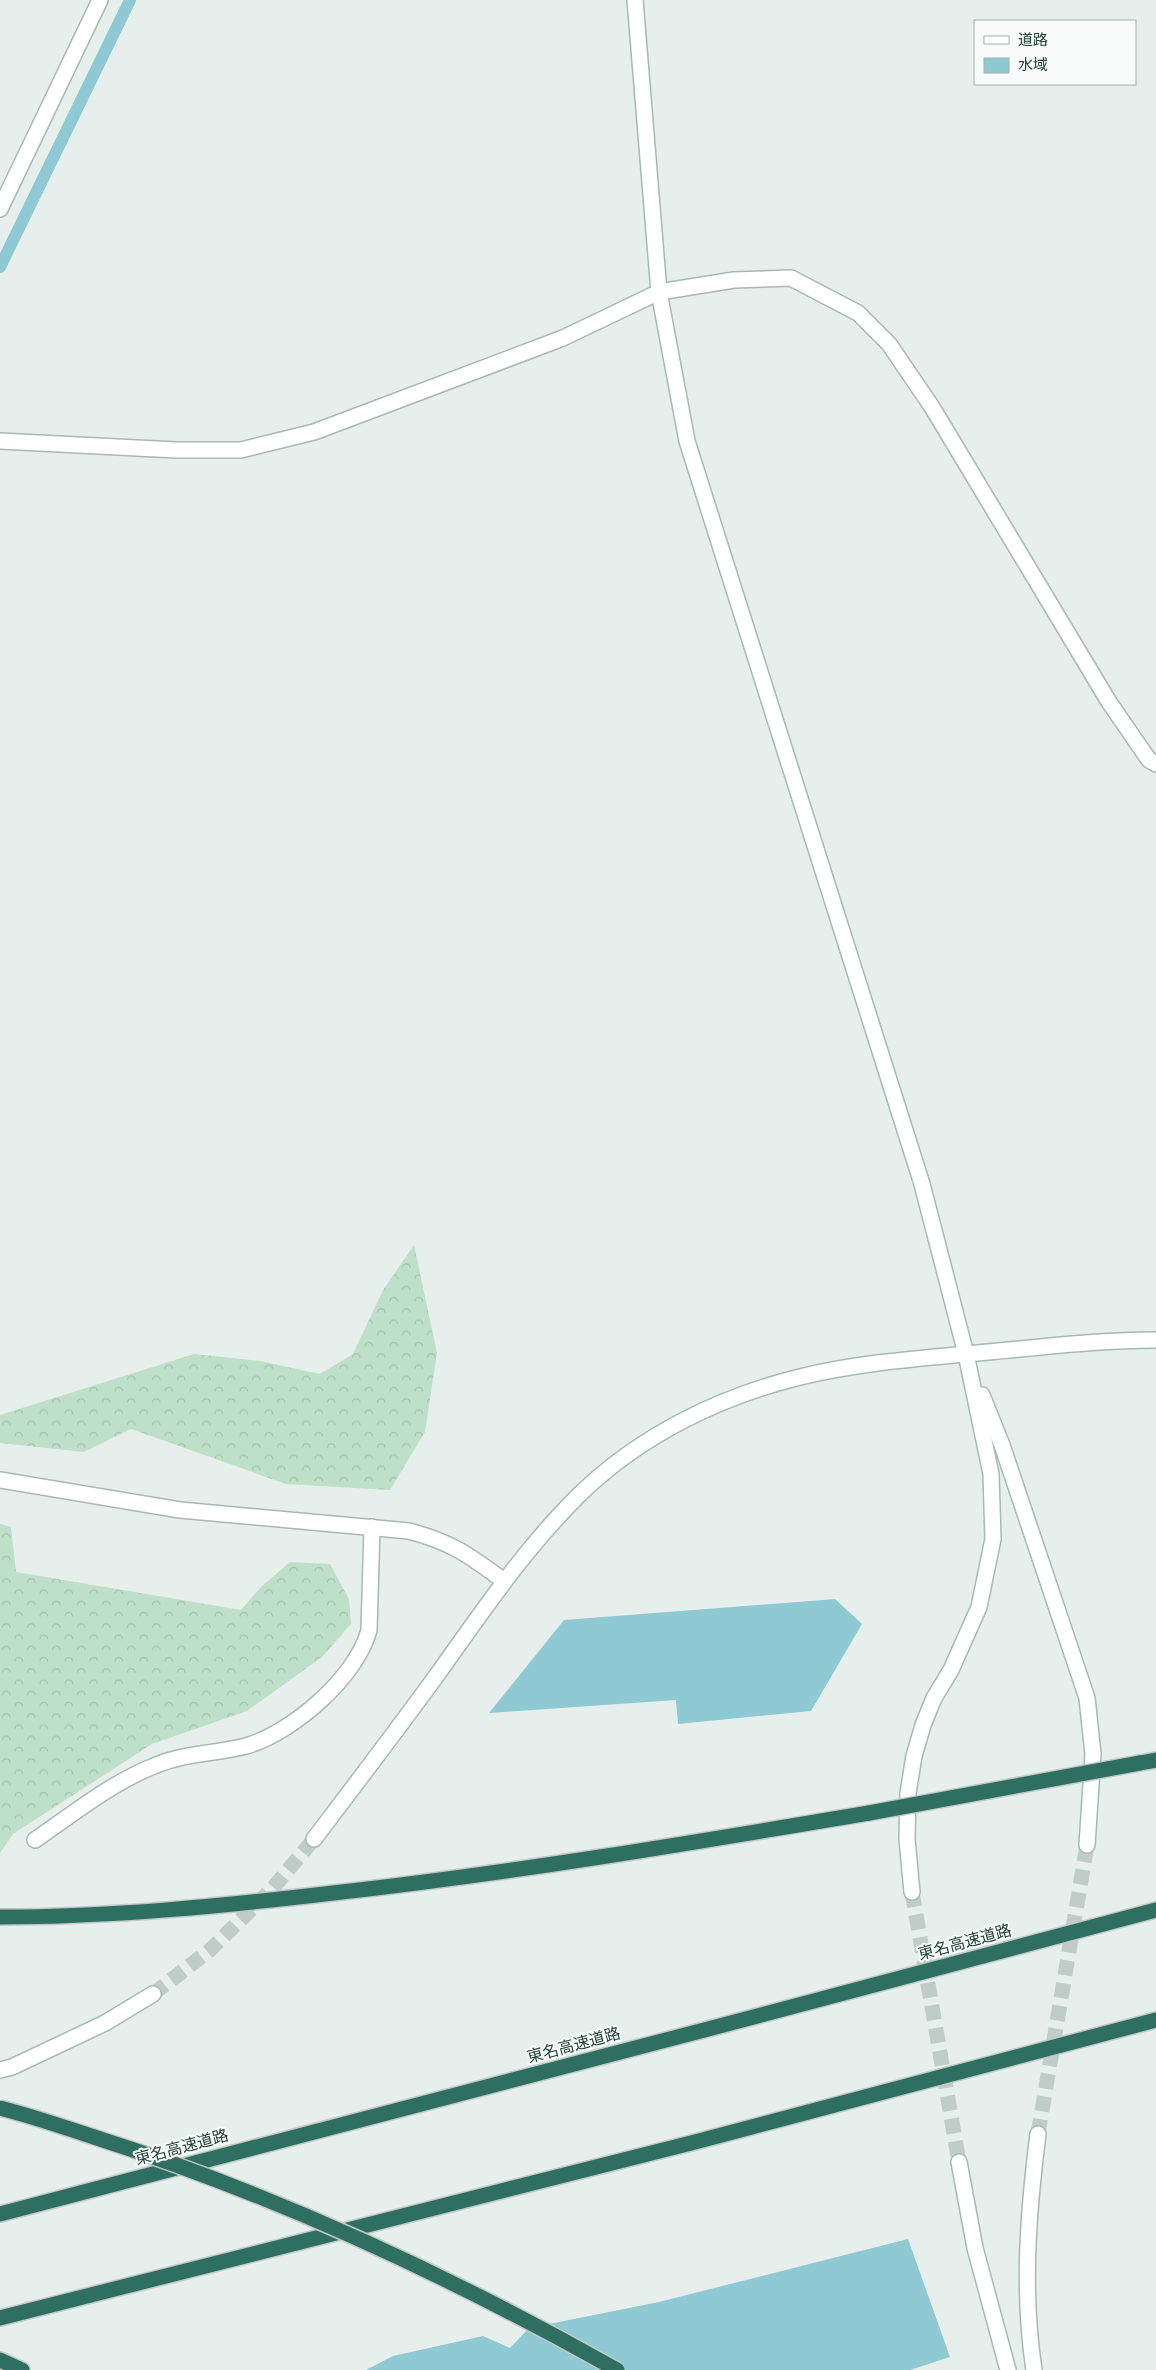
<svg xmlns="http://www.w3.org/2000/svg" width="1156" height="2370" font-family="'Sofia Sans Condensed','Noto Sans JP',sans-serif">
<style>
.forest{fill:url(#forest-crowns)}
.water{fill:#8ec9d4}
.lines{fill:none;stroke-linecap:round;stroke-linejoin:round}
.stream{stroke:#8ec9d4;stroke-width:12}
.secondary-tunnel{stroke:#bfccc8;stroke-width:15;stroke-dasharray:15 8;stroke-linecap:butt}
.lane-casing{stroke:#a8b8b2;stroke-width:18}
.street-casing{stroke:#a8b8b2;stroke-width:18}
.secondary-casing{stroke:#a4bbb3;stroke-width:18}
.highway-casing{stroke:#c2cac8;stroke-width:18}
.lane{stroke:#fff;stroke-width:15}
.street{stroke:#fff;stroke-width:15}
.secondary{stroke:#fff;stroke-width:15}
.highway{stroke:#2f6f62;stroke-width:15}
.highway-bridge-casing{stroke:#c2cac8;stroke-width:18;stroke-linecap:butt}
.highway-bridge{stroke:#2f6f62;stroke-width:15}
.labels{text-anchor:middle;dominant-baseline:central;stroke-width:4;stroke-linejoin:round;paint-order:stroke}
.street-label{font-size:16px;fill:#24423a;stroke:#f7fbf9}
</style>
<defs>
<pattern id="forest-crowns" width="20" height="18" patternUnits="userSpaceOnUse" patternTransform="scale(1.25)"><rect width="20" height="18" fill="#bfe0c8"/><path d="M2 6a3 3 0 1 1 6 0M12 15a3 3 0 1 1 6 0" fill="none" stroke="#a4c1ad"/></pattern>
</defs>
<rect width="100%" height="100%" fill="#e6efeb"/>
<path class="forest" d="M 414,1245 L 437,1353 L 425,1432 L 390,1490 L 286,1484 L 131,1429 L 84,1452 L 0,1443 L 0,1415 L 194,1354 L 260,1361 L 320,1374 L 353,1354 L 383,1290 Z
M 0,1524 L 11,1527 L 16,1572 L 241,1610 L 261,1587 L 290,1562 L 330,1564 L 349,1599 L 351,1624 L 322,1657 L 247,1711 L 152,1744 L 13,1834 L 0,1853 Z"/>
<path class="water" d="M 835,1599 L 862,1624 L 811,1711 L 678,1724 L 676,1700 L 489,1713 L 564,1620 Z
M 908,2239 L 950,2357 L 910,2370 L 366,2370 L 393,2356 L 483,2336 L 510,2348 L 529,2328 L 659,2302 Z"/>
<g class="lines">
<path class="stream" d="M 0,267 L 130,0"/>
<path class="secondary-tunnel" d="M 912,1892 L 959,2162
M 153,1994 L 210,1950 L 273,1888 L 314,1839
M 1038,2134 L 1087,1845"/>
<defs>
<path id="lane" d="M 35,1840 C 73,1814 111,1783 154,1766 C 183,1753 215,1754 246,1746 C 292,1733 357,1677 369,1630 L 372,1527"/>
<path id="street" d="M 0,209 L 100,0
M 0,441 L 176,450 L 241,450 L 314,432 L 563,338 L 659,292 L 734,280 L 791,278 L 858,313 L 889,344 L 932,407 L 1109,702 L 1149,760 L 1156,764
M 0,1480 L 180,1510 L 409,1531 C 451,1542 469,1555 504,1581"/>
<path id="secondary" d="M 635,0 L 659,292 L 687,441 L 922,1184 L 966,1354 L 991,1474 L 993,1539 L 979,1607 L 951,1670 L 934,1698 L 923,1725 L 914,1756 L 908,1793 L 907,1839 L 912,1892
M 982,1395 L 1002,1445 L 1087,1698 L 1093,1754 L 1087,1845
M 314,1839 C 355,1785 397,1730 437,1675 C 482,1612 525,1548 580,1494 C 641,1435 719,1397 800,1377 C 861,1362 926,1358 988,1352 C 1043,1347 1100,1340 1156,1340
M 0,2070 L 12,2067 L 105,2023 L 153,1994
M 959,2162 L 975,2248 L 1008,2370
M 1034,2370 C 1022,2291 1028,2213 1038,2134"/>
<path id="highway" d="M 1140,1763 L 1156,1760
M 0,1917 C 111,1917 223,1906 333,1893 C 513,1873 691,1843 869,1813
M 0,2214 L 712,2028 L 1156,1910
M 0,2318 L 695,2142 L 1156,2020
M 0,2360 L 22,2370"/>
</defs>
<use href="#lane" class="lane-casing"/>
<use href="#street" class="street-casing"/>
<use href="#secondary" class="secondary-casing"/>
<use href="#highway" class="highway-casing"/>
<use href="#lane" class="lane"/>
<use href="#street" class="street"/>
<use href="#secondary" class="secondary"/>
<use href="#highway" class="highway"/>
<defs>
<path id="highway-bridge" d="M 869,1813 L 1140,1763
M 0,2108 C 32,2116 63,2127 94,2137 C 276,2195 450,2276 617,2370"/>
</defs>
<use href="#highway-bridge" class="highway-bridge-casing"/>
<use href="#highway-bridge" class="highway-bridge"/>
</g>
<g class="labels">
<g class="street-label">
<text transform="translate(965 1943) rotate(-15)">東名高速道路</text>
<text transform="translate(574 2046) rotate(-15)">東名高速道路</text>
<text transform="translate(182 2148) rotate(-15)">東名高速道路</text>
</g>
</g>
<rect x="974" y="20" width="162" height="65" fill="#f7fbf9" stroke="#a3b1ad"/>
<rect x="984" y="36" width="25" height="8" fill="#ffffff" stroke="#a3b1ad"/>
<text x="1018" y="45" font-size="15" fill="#24423a">道路</text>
<rect x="984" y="58" width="25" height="15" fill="#8ec9d4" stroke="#a3b1ad"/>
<text x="1018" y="70" font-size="15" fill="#24423a">水域</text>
</svg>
